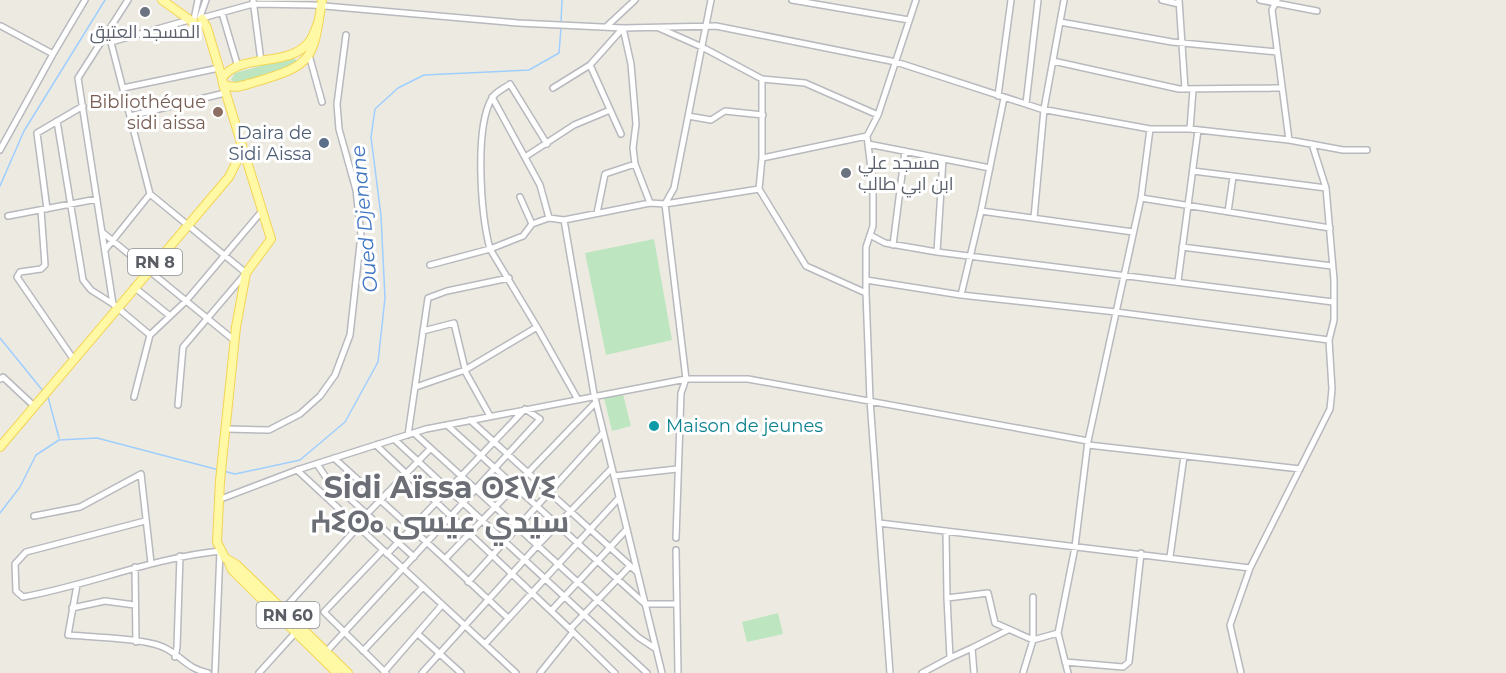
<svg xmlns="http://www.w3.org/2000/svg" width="1506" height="673" font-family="Montserrat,Cairo,'Noto Sans Tifinagh',sans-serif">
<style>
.green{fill:#bde6c0}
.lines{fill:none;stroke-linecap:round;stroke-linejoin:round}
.stream{stroke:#9fceff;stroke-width:1.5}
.street-casing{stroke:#b7b9be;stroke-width:8}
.primary-casing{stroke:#f4d454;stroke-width:10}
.street{stroke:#fff;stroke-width:5}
.primary{stroke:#fff8a4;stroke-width:8}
.worship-dot{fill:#6b7280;stroke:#fff;stroke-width:2}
.education-dot{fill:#8d6e63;stroke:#fff;stroke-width:2}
.service-dot{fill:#5c6f8a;stroke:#fff;stroke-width:2}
.culture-dot{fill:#0f9aa8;stroke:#fff;stroke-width:2}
.labels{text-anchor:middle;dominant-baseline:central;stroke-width:6;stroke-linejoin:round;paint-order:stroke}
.shield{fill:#fff;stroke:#8c8e92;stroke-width:1.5}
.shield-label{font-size:16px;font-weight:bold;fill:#5a5d63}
.worship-label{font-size:18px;fill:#5b616d;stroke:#fff}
.education-label{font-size:18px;fill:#785e54;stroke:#fff;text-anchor:end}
.service-label{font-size:18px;fill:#4e5e75;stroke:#fff;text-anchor:end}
.culture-label{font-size:18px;fill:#0d838f;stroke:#fff;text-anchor:start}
.water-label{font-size:20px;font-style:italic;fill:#4076c4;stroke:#fff}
.town-label{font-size:30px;font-weight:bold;fill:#6b6f75;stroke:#fff}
</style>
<rect width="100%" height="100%" fill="#edebe1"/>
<path class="green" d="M 293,57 L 298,62 L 294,67 L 236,83 L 231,80 L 235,73 Z
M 654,239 L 672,340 L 606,355 L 585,253 Z
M 623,394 L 631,426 L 612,431 L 604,398 Z
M 778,613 L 783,634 L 747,642 L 742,622 Z"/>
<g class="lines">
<path class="stream" d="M 561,23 L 562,0
M 0,186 L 24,131 L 105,0
M 0,338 L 43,391
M 48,397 L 59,438
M 223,471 L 235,474 L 300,460 L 345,422 L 378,362 L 385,298 L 381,216 L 371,137 L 375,109 L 398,88 L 424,75 L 529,70 L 559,53 L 561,28
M 0,513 L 20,487 L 36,455 L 59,440 L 97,438 L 219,470"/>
<defs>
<path id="street" d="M 128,0 L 78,78 L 113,304 L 150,335
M 253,0 L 261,61
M 792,0 L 909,20
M 1162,0 L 1179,4
M 1179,0 L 1185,89
M 1260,0 L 1317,11
M 1277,0 L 1272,10 L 1289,140
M 222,13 L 238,67
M 200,17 L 206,0
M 202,18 L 253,4 L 313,5 L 518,23 L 623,28 L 716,26 L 896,62 L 1041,109 L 1150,129 L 1190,129 L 1289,140 L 1343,150 L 1367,150
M 194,19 L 198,0
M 1060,22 L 1172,42 L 1277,52
M 606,27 L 635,0
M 623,28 L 631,64 L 636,124 L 633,148 L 635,164 L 650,203
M 659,28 L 702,47 L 762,79
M 108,31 L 150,194 L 246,273 L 183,347 L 178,405
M 111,42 L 189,20
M 53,54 L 85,0
M 309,55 L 322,102
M 1053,61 L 1179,89 L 1282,88
M 590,65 L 621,134
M 123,88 L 219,68
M 553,88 L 590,65 L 623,28
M 998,96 L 1011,0
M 492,97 L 540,185 L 549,218
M 1004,98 L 981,211 L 1133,232
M 1026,104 L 1038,0
M 130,116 L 225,93
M 688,116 L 711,120 L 725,111 L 763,115
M 57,121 L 83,280 L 91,290 L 113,304
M 1190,129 L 1193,90
M 867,136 L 762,158 L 759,189 L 806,266 L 866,293 L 870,400 L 890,673
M 547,144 L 510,84 C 505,88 495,92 492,98 C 474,128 481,215 490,249 L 523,236 L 532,224 L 549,218 L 564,220
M 868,144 L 990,168
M 0,150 L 53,54 L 1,26
M 525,157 L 574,125 L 610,110
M 762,158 L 762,79 L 805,83 L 878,115
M 1193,171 L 1326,188
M 520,197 L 532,224
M 1141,198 L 1330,228
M 47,209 L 37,133 L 83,106
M 41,210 L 45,265 L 41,269 L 20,272 L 17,277 L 74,360
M 1228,212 L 1233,177
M 597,213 L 605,174 L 635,164
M 8,216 L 97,199
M 1034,218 L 1044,109 L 1064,0
M 102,232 L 235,341
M 870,235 L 885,243 L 937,252 L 1333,302
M 893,245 L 905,151
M 1182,247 L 1332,266
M 105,250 L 150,194
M 937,252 L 943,159
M 866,280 L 961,295 L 1116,312 L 1329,340
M 1178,281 L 1198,130
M 134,287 L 170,316
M 866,293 L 866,247 L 873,226 L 873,185 L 867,136 L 878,115 L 916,0
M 961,295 L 981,211
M 537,327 L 577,398
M 423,331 L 454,323 L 466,373 L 490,416
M 0,379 L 3,377 L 34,406
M 416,387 L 465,370 L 537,327 L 490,249 L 430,265
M 134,397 L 150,335 L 186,301 L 262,211
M 470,420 L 637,572
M 447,425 L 645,604 L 677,604
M 227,429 L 269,430 L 300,414 L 320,396 L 335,375 L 350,335 L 361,235 L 356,190 L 339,129 L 337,104 L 346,35
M 414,433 L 638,637 L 656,649
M 408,435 L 428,298 L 447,291 L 509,278
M 394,439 L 647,673
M 376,445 L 551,611 L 627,529
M 1088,445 L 1300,469
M 334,458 L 445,559
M 317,464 L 325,476 L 414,557
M 297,470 L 516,673
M 614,476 L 677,469
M 218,500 L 297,470 L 426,429 L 686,379 L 748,379 L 1088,441
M 367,514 L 430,449
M 34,516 L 80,507 L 141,474 L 151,563
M 145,521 L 26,552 L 15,564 L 16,591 L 23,597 C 89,585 152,558 220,551 L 215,673
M 879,523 L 1250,568 L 1330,409 L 1332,389 L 1329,340 L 1334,320 L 1334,280 L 1326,188 L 1312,144
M 946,531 L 947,598
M 676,538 L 681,393 L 686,379 L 665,204 L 674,188 L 711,0
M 383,550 L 324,612 L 386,673
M 676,550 L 678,673
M 1170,557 L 1184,456
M 135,567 L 136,642
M 468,582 L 603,433
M 77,585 L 68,635 C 91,637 146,638 165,648 C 183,657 186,668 208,673
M 72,608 L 105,601 L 135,605
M 283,610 L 358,527
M 551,611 L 572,631
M 508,618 L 445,559 L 596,402
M 570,629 L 630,566
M 418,634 L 461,673
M 485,644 L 619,498
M 363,651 L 423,587
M 326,652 L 540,419 L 525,409 L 387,554
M 175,657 L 177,647 L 180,556
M 950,658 L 972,648
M 1065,662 L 1123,667 L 1129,662 L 1141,553
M 384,672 L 442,605
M 259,673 L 296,632
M 422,673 L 537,546 L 612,468
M 540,673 L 573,632 L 615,673
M 662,673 L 594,394 L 564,220 L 650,203 L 665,204 L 759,189
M 922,673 L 950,658 L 947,598 L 988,593 L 995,623 L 1033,640 L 1058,633
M 974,673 L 972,648 L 1008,630
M 1023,673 L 1033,640 L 1033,597
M 1068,673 L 1058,633 L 1075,547 L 1088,441 L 1141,198 L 1150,129
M 1241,673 L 1230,625 L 1250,568"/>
<path id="primary" d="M 162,0 L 194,23
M 202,19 L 207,28 L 222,78
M 319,20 C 316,27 314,36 309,42 C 289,68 241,52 222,78 L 223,84 C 234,90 244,85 255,82 C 314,65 313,59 322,0
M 223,84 L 271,239 L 246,273 L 236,327 L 220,481 L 217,542 L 225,558 L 237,565 L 348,673
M 0,447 L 229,177 L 238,159 L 240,145
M 228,560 L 232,570 L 337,673"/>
</defs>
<use href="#street" class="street-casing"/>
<use href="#primary" class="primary-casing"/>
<use href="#street" class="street"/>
<use href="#primary" class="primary"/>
</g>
<g class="worship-dot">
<circle cx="145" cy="12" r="6"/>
<circle cx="846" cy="173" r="6"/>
</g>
<circle class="education-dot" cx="218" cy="112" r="6"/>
<circle class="service-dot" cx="324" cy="143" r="6"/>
<circle class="culture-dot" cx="654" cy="426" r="6"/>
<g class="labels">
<g class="shield">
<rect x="128" y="249" width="54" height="26" rx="4.5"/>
<rect x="256.5" y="602" width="63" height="26" rx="4.5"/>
</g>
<g class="shield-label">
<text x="155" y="262">RN 8</text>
<text x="288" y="615">RN 60</text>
</g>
<g class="worship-label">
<text x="145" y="32">المسجد العتيق</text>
<text x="858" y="163" text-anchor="start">مسجد علي<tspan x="858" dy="21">ابن ابي طالب</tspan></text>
</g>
<g class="education-label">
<text x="206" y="102">Bibliothéque<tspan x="206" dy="21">sidi aissa</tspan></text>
</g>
<g class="service-label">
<text x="312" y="133">Daira de<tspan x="312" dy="21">Sidi Aissa</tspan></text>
</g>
<g class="culture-label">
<text x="666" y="426">Maison de jeunes</text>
</g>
<g class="water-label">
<text transform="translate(364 219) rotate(-95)">Oued Djenane</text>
</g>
<g class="town-label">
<text x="440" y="487">Sidi Aïssa ⵙⵉⴸⵉ<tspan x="440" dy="34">ⵄⵉⵙⴰ سيدي عيسى</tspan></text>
</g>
</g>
</svg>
